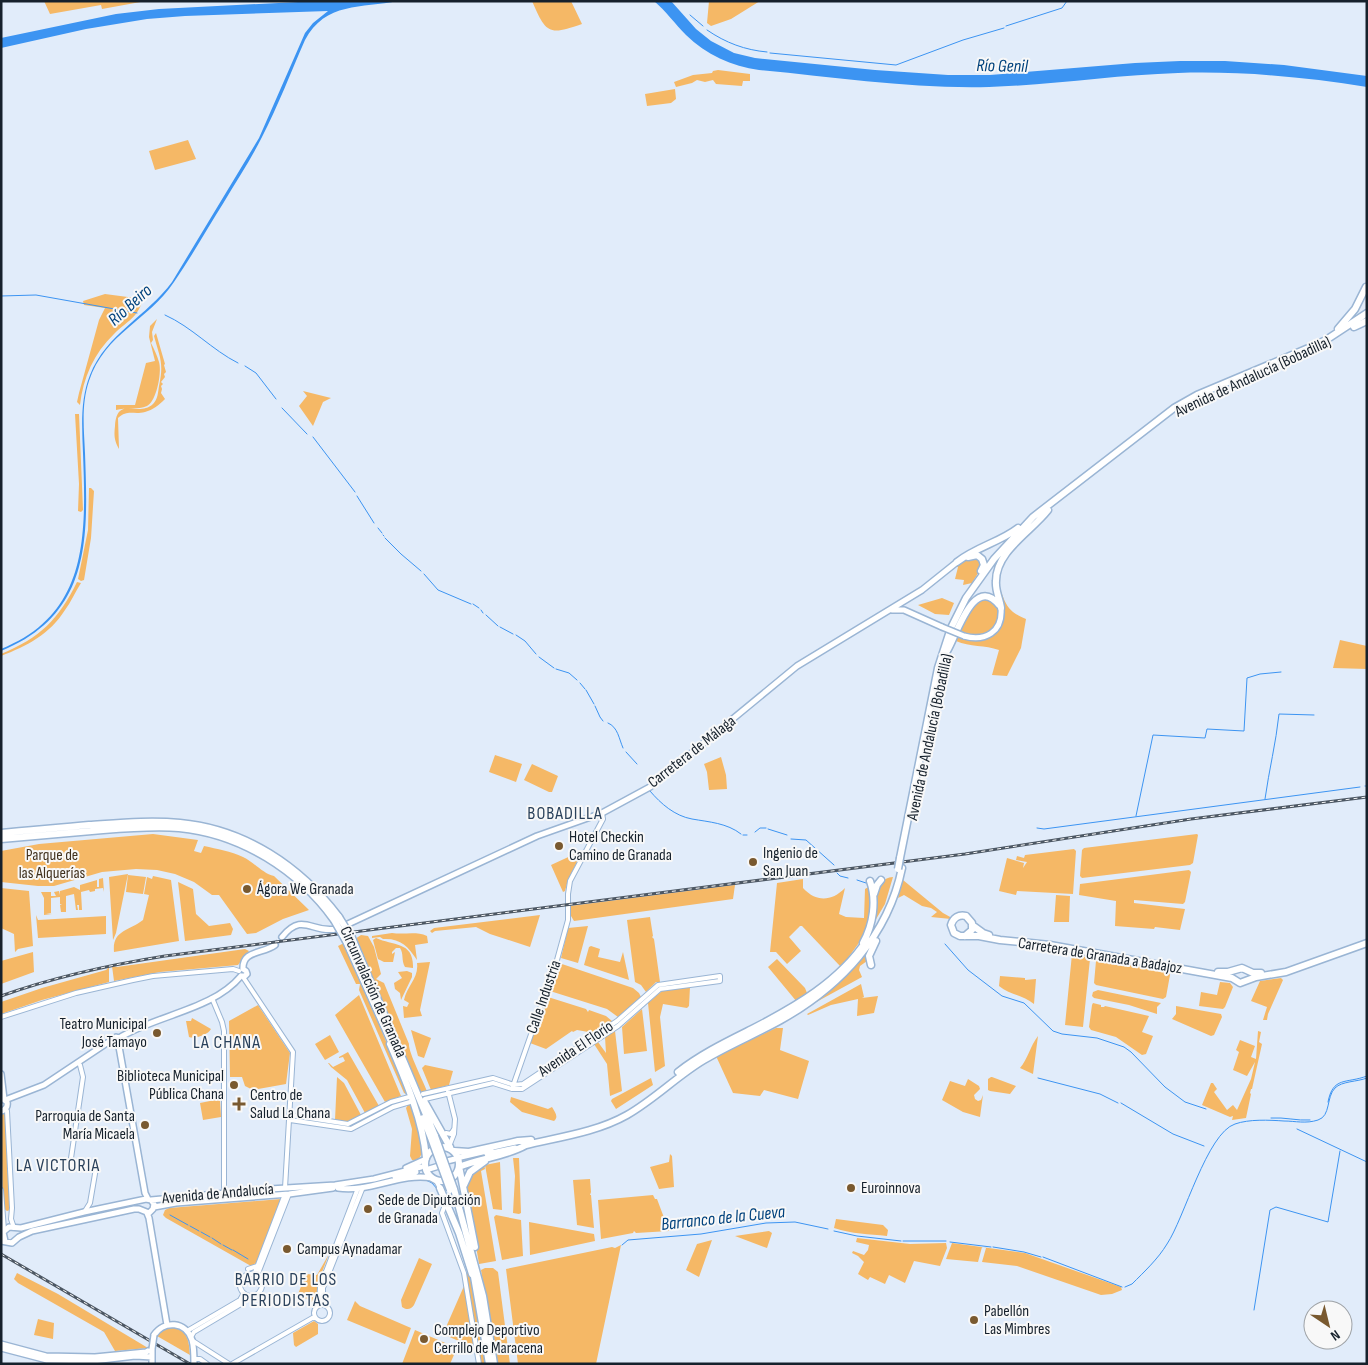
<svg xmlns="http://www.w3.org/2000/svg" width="1368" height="1365" font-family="'Sofia Sans Condensed',sans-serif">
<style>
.green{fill:#f5b866}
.water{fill:#3c94f2}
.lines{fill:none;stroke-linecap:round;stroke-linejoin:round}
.stream{stroke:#3c94f2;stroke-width:1}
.primary-tunnel{stroke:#b8c3d1;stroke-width:5;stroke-dasharray:5 2.5;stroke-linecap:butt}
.secondary-casing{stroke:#9ab5d4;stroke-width:6}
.primary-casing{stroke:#9ab5d4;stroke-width:8}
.highway-casing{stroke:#9ab5d4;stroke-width:9}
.secondary{stroke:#fff;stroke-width:4}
.primary{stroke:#fff;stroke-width:5}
.highway{stroke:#fff;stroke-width:6}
.rail-casing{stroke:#4c5763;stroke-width:3}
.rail{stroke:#f8f8f8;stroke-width:1;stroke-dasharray:4;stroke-linecap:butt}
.primary-bridge-casing{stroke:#9ab5d4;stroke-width:8;stroke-linecap:butt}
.highway-bridge-casing{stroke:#9ab5d4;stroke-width:9;stroke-linecap:butt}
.primary-bridge{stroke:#fff;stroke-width:5}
.highway-bridge{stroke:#fff;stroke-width:6}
.poi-dot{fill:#79592f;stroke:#f8f8f8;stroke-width:2}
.labels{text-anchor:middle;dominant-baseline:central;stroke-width:4;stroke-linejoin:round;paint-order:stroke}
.street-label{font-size:16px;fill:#16212c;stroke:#f8f8f8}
.poi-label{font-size:16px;fill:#16212c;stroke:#f8f8f8;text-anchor:start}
.park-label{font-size:16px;fill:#41311e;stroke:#f8f8f8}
.water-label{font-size:18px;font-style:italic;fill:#00427d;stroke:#f8f8f8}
.neighbourhood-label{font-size:18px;letter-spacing:1px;fill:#2a415b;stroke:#f8f8f8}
</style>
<rect width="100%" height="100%" fill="#e1ecfa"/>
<path class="green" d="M 44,1 L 146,1 L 102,9 L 101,5 L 50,14 Z
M 532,1 L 571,1 L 582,24 C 548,36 546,33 532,1 Z
M 709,1 L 760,1 L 731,19 L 711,26 L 707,23 Z
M 718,70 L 750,74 L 750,81 L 743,81 L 742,86 L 716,84 L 713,80 L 705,82 L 697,80 L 692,83 L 676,87 L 674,82 L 693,75 L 712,73 L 713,71 Z
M 675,89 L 676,99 L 671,103 L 647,106 L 645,94 Z
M 188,140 L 196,159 L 155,170 L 149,151 Z
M 105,294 L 143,299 C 137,319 128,320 114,334 C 94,353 83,378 80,405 L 77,402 L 79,393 L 99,320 L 105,308 L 84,305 L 83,301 Z
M 157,319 L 152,332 L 153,340 L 151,343 C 154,349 157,355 159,362 C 162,371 157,401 147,406 C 138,410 126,407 116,410 L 116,405 L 135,405 L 146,363 L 155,361 L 149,337 L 150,326 Z
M 156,333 L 165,364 L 164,365 L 166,372 L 164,374 L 165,377 L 161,382 L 163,384 L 161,386 L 162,389 L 161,393 L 165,399 C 159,405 153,410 145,412 C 133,415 128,409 118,418 L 119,449 C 114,440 114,435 115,426 C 117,395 138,418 153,404 C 158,399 158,392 159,386 C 164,363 160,358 154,336 Z
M 303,391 L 331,398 L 323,402 L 313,426 L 299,406 L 307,396 Z
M 75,414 L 79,414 L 83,510 L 81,512 L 78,511 L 79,484 Z
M 89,488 L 91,488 L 94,491 L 91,538 L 84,580 L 81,581 L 78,579 L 88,530 Z
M 971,556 L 981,560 L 980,570 L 972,583 L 963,585 L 964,580 L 955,579 L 958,567 L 955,566 Z
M 77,582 L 81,583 C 75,592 71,602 65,610 C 50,634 27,646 1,656 L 1,654 C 40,638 59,619 77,582 Z
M 999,586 C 1006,605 1007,611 1026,619 L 1021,648 L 1007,676 L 992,675 L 999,650 C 985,645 970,647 956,641 L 958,636 C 978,643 982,639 998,627 Z
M 942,598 L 954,603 L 949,615 L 935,614 L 918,605 Z
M 988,598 L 998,606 C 999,609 1000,614 999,618 C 995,638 973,638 959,631 L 973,603 Z
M 1340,640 L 1367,646 L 1367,669 L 1333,668 Z
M 495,755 L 522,764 L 516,782 L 489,772 Z
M 721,757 L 726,775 L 727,789 L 709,790 L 707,772 L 704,764 Z
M 532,764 L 558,776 L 552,792 L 549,792 L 524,780 Z
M 153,834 L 198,840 L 194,851 L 201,853 L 204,846 C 217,849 231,851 243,857 C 254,862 263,874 274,876 L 309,910 L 283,919 L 256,933 L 247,934 L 219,895 L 212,895 L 194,882 L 175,874 L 157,870 L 136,869 L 102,872 L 54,886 L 38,886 L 1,882 L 1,851 L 39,844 Z
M 1197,834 L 1198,835 L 1193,863 L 1190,865 L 1082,878 L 1080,876 L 1082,850 L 1084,848 Z
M 1074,849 L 1076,851 L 1073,894 L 1017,891 L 1016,895 L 999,891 L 1007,858 L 1024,863 L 1023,868 L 1027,862 L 1016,860 L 1017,856 L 1024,858 L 1025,855 Z
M 577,853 L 580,856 L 568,880 L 565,891 L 563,892 L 551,865 Z
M 1189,870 L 1191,872 L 1185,902 L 1183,904 L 1134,900 L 1134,903 L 1185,909 L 1180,930 L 1155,927 L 1154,929 L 1115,926 L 1116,901 L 1079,895 L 1080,884 Z
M 128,874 L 116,933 L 113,940 L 109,877 Z
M 128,875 L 146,877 L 143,894 L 126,892 Z
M 153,876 L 171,880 L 179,941 L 114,952 C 112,930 129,931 143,920 L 149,895 L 144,894 L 147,877 L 152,879 Z
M 893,877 L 885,904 L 872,926 C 874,910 872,878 893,877 Z
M 103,878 L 104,892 L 103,888 L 95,889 L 95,891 L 90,892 L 89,890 L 81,892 L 82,910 L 79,910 L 79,905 L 77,905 L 78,910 L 76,910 L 74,894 L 66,896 L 66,912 L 61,912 L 60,905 L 62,905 L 60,904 L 60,897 L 51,898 L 51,913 L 46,913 L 52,914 L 44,915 L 44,898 L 41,892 L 51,892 L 51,896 L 56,896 L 54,892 L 59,891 L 60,895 L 60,891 L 74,887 L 80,890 L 80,885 L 97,880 L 97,887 L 99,887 L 99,879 Z
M 803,879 L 803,888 C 816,902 831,902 845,888 L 839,914 L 846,917 L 864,918 L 865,889 L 870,886 L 871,888 L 869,921 L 864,936 L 842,966 L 840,966 L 802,926 L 800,926 L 789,937 L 801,951 L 787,964 L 776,952 L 770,952 L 777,883 Z
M 903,880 L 943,913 L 952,918 L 951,919 L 931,917 L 937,912 L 931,908 L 922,906 L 904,895 L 898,898 Z
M 178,882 L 193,889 L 196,914 L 209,926 L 230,923 L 233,929 L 231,935 L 185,941 Z
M 735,885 L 733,899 L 574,921 L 571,916 L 570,906 Z
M 1,888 L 29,891 L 33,946 L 18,949 L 15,952 L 14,934 L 1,928 Z
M 1056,895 L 1070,896 L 1069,922 L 1054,922 Z
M 36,915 L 38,920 L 106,916 L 106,934 L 38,938 Z
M 540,915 L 530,947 L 490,934 L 476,927 L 435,931 L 432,933 L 430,931 L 434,928 Z
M 650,917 L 653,936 L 652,937 L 654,939 L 660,982 L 656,982 L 646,992 L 641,985 L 635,982 L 627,920 Z
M 588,926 L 578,963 L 561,958 L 568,928 Z
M 392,933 C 404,935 416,931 427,936 L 428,943 L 415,945 L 417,960 C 408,946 400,938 383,939 L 380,937 L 372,938 L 372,936 Z
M 361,935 L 368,936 L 374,947 L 381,974 L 376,979 L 384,983 L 409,1044 C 408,1051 423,1081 427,1091 L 421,1092 L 419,1089 L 355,939 Z
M 376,938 C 393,946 414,941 413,968 L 405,967 C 401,960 404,954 400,948 L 396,948 L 392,952 L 392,954 L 395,952 L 393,962 L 384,962 L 378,959 L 373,940 Z
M 344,943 L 352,958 L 408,1095 L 404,1093 L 359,990 L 360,984 L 356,984 L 338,946 Z
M 591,946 L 600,949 L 598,957 L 620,962 L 623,952 L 629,980 L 584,965 L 589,947 Z
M 871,947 L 867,961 L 860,966 L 859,970 L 862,977 L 809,1006 C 833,989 853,970 871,947 Z
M 245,949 L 249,951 L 238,965 L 160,972 L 114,981 L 112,966 L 117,967 Z
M 33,952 L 34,972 L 1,984 L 1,961 Z
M 1072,954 L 1087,957 L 1090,959 L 1083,1027 L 1065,1025 Z
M 777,959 L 805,988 L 807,993 L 807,995 L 797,1002 L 768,967 Z
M 1099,959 L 1169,972 L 1170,975 L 1166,997 L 1163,999 L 1096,985 L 1094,983 L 1096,961 Z
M 430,962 L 420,1010 L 422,1016 L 404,1018 L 403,1006 L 407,1007 L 409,1003 L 404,1000 C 407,986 419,978 417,963 Z
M 559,963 L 633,988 L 639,993 L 641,997 L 618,1017 L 607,1009 L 550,991 Z
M 109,967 L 109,982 L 42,1000 L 1,1014 L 1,1002 L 42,988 L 106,970 Z
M 407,971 L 412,973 L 412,977 L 401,1000 L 400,993 L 395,989 L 394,983 L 402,978 L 398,972 Z
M 1000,976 L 1025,978 L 1025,980 L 1036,979 L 1034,1004 C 1023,995 1010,995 999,986 Z
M 1281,978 L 1283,980 L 1268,1014 L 1267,1020 L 1263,1020 L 1267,1007 L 1251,1001 L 1260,981 Z
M 1220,982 L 1230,983 L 1233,987 L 1225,1007 L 1223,1009 L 1199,1006 L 1201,992 L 1217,995 Z
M 861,984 L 864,997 L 862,998 L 878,996 L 874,1013 L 857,1016 L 858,999 L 831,1005 L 808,1015 L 807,1014 Z
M 690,987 L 689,1006 L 687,1008 L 663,1004 L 660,1017 L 665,1066 L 655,1072 L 648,1003 L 662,991 Z
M 1098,990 L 1161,1003 L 1157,1007 L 1157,1014 L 1129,1005 L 1094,998 L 1092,996 L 1093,992 Z
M 359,995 L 401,1096 L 385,1102 L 335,1015 Z
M 548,997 L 586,1009 L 588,1012 L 589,1010 L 606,1016 L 612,1021 L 594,1033 L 577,1030 L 573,1032 L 572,1031 L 546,1049 L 530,1043 L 540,1014 L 542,1011 L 544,1011 Z
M 1093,1003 L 1101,1005 L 1101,1007 L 1104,1007 L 1105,1006 L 1149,1016 L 1142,1032 L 1153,1036 L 1146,1054 L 1142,1055 L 1116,1037 L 1091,1030 L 1089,1027 L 1092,1005 Z
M 258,1005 L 290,1053 L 286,1084 L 253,1090 L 245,1086 L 242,1077 L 230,1077 L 229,1021 Z
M 1176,1006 L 1221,1014 L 1222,1017 L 1214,1035 L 1211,1036 L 1172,1019 L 1176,1014 Z
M 642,1009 L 647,1051 L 624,1054 L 622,1027 Z
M 192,1018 L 211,1029 C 208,1035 195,1039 189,1037 L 186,1021 L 191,1021 Z
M 776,1028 L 783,1028 L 780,1050 L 809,1061 L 798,1099 L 764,1090 L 760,1096 L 733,1093 L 716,1056 Z
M 411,1030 L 431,1038 L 424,1058 L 418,1056 Z
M 615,1031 L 622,1091 L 610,1096 L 607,1064 L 594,1044 L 598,1042 L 606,1053 L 605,1037 Z
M 1258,1031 L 1261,1032 L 1259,1042 L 1262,1044 L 1252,1089 L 1251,1089 L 1250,1093 L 1251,1094 L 1246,1118 L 1232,1120 L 1233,1116 L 1230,1117 L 1202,1105 L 1211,1083 L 1213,1083 L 1217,1089 L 1214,1092 L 1227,1110 L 1233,1105 L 1237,1110 L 1251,1079 L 1255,1062 L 1247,1076 L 1233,1070 L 1239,1052 L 1236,1050 L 1240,1040 L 1255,1046 L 1251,1057 L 1256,1059 Z
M 330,1035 L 339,1052 L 325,1060 L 315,1044 Z
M 1038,1036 L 1033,1074 L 1020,1068 C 1028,1059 1030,1046 1038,1036 Z
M 348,1052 L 379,1106 L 365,1113 L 347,1080 L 331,1067 L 328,1063 L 329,1063 L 333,1067 L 345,1061 L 343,1057 L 339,1058 L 339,1057 Z
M 425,1065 L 453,1071 L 449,1085 L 431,1090 L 422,1068 Z
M 337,1077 L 344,1083 L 361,1115 L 348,1122 L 335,1120 Z
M 991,1077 L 992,1077 L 1016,1086 L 1010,1094 L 990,1091 L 988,1090 L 988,1079 Z
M 651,1078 L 653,1085 L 616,1109 L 611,1101 L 612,1099 Z
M 968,1079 L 979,1086 L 980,1089 L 974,1095 L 975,1099 L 978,1101 L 981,1100 L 983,1095 L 980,1117 L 963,1112 L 942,1100 L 950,1081 L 965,1086 Z
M 511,1097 L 548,1109 L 552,1107 C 555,1112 559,1117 554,1121 L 522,1112 L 510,1102 Z
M 220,1099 L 221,1117 L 203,1120 L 200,1103 Z
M 408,1105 L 412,1105 C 416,1117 430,1154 416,1161 L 412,1160 L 410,1156 L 412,1129 L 406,1108 Z
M 5,1112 L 12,1208 L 10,1210 L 7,1211 L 3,1208 L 1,1113 Z
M 670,1154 L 672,1156 L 674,1187 L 659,1189 L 650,1167 L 669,1162 Z
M 513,1158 L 519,1158 L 521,1213 L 519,1214 L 513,1213 L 515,1176 Z
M 500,1162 L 502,1210 L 493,1209 L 485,1165 Z
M 484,1164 L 485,1169 L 481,1171 L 496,1261 L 479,1264 L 466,1186 L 470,1175 Z
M 590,1179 L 591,1192 L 590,1195 L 591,1195 L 594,1228 L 577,1225 L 573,1180 Z
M 653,1195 L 655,1199 L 657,1199 L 669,1231 L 636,1233 L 634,1231 L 633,1233 L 601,1239 L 598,1200 Z
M 281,1199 L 256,1263 L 251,1266 L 166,1218 L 163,1215 L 165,1210 L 169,1208 Z
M 496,1215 L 521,1220 L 523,1256 L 502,1260 L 494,1217 Z
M 836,1219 L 883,1225 L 888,1230 L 887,1236 C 869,1234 852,1234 834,1228 Z
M 529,1222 L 594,1234 L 595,1241 L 530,1255 Z
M 769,1231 L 772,1233 L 767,1248 L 735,1236 Z
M 857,1238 L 910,1244 L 946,1243 L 947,1248 L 940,1266 L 914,1261 L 905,1283 L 889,1275 L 885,1284 L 870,1277 L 868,1280 L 858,1274 L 864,1262 L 858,1256 L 852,1253 L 853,1251 L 864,1255 L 868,1250 L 869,1245 L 856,1242 Z
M 712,1240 L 699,1277 L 686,1270 L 697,1244 Z
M 952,1243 L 1025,1253 L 1121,1287 L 1122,1290 L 1112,1294 L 1101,1295 L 1017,1266 L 982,1262 L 986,1248 L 982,1247 L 978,1262 L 946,1259 Z
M 621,1245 L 596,1364 L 518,1364 L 506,1269 L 612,1247 L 615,1248 Z
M 329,1254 L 317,1285 L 317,1302 L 315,1304 L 298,1294 L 306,1274 L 317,1275 Z
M 419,1258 L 432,1264 L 414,1305 C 411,1310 406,1310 402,1307 L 401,1300 Z
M 485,1268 L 493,1268 L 498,1272 L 510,1364 L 497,1364 L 481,1270 Z
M 469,1271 L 486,1364 L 480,1364 L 465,1275 Z
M 17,1273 L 58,1294 L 148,1348 L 115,1351 L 104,1332 L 18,1283 L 14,1279 Z
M 464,1286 L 474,1348 L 443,1334 Z
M 355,1301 L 360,1306 L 411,1328 L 405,1344 L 347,1320 Z
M 38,1319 L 54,1323 L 53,1339 L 34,1335 Z
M 314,1321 L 318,1324 L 318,1334 L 296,1347 L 294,1345 L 293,1333 Z
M 172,1327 C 188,1330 189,1341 190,1355 L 157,1336 L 163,1330 Z
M 415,1330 L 457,1348 L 450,1364 L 402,1364 Z"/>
<path class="water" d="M 318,1 L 398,1 C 362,8 325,2 305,40 C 291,72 278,106 262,137 C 251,159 237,180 224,202 C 207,229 192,256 174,282 C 148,321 105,333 89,381 C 81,405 84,429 85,453 C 88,537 92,614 1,651 L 1,649 C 89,614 86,535 83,453 C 82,427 80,400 90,375 C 106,334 147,316 172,282 L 259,138 L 305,33 L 313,23 L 328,11 L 185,16 L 147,19 L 86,29 L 1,48 L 1,38 L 116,14 L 159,9 Z
M 654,1 L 671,1 L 696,29 L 711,41 L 734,53 L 755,58 L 875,70 L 948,75 L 990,75 L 1135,63 L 1180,61 L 1225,61 L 1284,65 L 1367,76 L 1367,87 C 1305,77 1241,71 1178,73 C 1115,75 1052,85 989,87 C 912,89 835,77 759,70 C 732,66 706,55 686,35 C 675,24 666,11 654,1 Z"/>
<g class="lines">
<path class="stream" d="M 690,15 L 703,26
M 1006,26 L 1062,8 L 1067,1
M 707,30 C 726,43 745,50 767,52
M 770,53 L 896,65 L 963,40 L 1004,28
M 1,296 L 36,295 L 137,313
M 165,315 C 192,327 212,350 238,363
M 245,366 L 256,373 L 276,399
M 282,408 L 307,434
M 313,437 L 355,492
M 357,496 L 374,523
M 378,528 L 382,533
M 383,535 L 384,536
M 385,538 L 401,554 L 421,571
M 424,574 L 438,590 L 471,604
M 473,604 L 479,608
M 481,610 L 483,613
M 486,615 L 498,626
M 500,627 L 513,634
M 516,635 L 525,641 L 536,654
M 539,657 L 554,668
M 556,669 L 569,673 L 577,680
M 580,683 L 585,689
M 586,690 L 594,704
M 595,706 L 600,717 L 603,721
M 608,723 C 618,727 619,739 623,748
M 626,752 L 637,764
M 1365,786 L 1367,786
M 650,791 C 661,804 675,816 692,819 C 709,822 727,823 741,834
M 1265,799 C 1269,770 1276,743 1279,714 L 1314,715
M 1136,816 L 1153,735 L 1205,738 L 1207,729 L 1244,731 L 1247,678 L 1260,674 L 1281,672
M 1037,828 L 1044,829 L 1360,787
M 768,829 L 787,835
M 755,832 L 760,828 L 766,828
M 743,835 L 747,835
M 791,839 L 806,840 L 834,865
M 837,873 L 840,876 L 848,878
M 857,880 L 866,883
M 945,944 L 968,970 L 1002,996 L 1024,1003 L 1053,1031 L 1062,1034 L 1097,1038 L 1124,1047 L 1131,1052 L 1165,1087 L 1185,1102 L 1206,1109
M 1038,1078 L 1100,1094 L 1118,1103
M 1328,1102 C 1333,1076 1346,1084 1367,1076
M 1121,1103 L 1173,1134 L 1204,1146
M 1271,1118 C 1285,1117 1297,1121 1310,1120
M 1297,1129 L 1367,1162
M 426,1180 L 432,1183 L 438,1190
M 170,1215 L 188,1225
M 190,1226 L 199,1231
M 834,1231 L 857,1236 L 901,1241
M 201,1232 L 210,1237
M 212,1238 L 221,1244
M 903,1241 L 946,1241
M 950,1242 L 991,1247
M 223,1245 L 232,1250
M 622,1245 L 628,1240 L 701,1234 L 766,1223 L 795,1222 L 828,1229
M 993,1247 L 1024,1252 L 1041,1257
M 233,1250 L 248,1259
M 1043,1257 L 1122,1287
M 1125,1287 L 1132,1284 C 1144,1272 1158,1259 1167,1244 C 1184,1219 1207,1133 1235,1124 C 1249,1119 1269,1120 1284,1121 C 1295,1121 1306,1124 1318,1120 C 1331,1116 1326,1097 1335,1088 C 1342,1081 1357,1082 1367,1078
M 1254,1310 L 1270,1210 L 1276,1207 L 1328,1222 L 1340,1151"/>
<path class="primary-tunnel" d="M 275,945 L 282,937
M 456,1162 L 462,1160"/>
<defs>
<path id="secondary" d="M 243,977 L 293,1052 L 285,1188
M 212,998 L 222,1022 L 224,1031 L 224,1193
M 1,1017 L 76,993 L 133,980 L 153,976 L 233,969 L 239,971
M 80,1065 L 83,1077 L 70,1165 L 96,1168 L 90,1203 L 85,1211
M 513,1086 L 557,960 L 568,920 L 568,894 L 570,881 L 603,819 L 602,813
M 448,1091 L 455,1119 L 454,1134 L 450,1144
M 423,1094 L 493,1078 L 514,1085 L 523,1084 L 617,1021 L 658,985 L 720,976 L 720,981 L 660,989 L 618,1026 L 522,1089 L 512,1089 L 493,1083 L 425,1099
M 5,1109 L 7,1111 L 12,1208 L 11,1219 L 14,1228
M 290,1115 L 348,1124 L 391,1102 L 409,1097
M 290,1120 L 351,1129 L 393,1107 L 410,1102
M 446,1133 L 451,1134 L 454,1129
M 435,1179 L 440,1188
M 1,1190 L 4,1230
M 444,1202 L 445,1205 L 442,1213 L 464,1273 L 479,1364
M 248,1269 L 257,1266
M240 1285a11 11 0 1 1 22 0a11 11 0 1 1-22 0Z
M 254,1275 L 285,1194
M 257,1276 L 289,1194
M314 1313a8 8 0 1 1 16 0a8 8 0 1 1-16 0Z
M 319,1305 L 320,1287 L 358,1188
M 324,1305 L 323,1302 L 323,1288 L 363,1187
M 187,1331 L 240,1300 L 244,1293
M 191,1337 L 194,1332 L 241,1304 L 249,1296
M 193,1341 L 229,1364
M 194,1359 L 200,1359 L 207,1364
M 232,1364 L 314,1317"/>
<path id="primary" d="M 892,610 L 904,610 L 942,627
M 964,636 C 985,642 1003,632 1001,608
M 348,924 L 537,836 L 602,813 L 650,787 L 797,666 L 922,590 L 957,562
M 282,937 C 303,911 312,934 336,929
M 243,969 C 242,950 263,954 275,945
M 241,976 L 245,976 L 247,974 L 246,971 L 243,969
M 118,1041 L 145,1193 L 148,1199
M 1,1074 L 4,1099
M 5,1100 L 44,1085 L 116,1037 L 119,1038 C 156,1015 213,1010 241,976
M 1,1111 C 6,1110 8,1106 7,1102 L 3,1099
M 487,1154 L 515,1148
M 461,1157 L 491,1150
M 447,1161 L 455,1159
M 406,1168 L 426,1159
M 429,1169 L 439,1166
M 395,1177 L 416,1172
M 338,1188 C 370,1193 401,1172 432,1178
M 151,1200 L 270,1189 L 335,1185 L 374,1179 L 421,1167
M 154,1207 L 176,1203 L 289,1194 L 333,1188
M 147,1213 L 149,1218 L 167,1325
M 1,1241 L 12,1243 L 19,1237 L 32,1231 L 134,1209 L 139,1209 L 149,1213 L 153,1209 L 154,1204 L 151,1200 L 146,1199 L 84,1212 L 21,1228 L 9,1227 L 3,1232 L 5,1241
M 154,1335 C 164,1320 186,1321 192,1340 C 194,1347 194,1356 194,1364
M 1,1344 L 46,1356 L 95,1357 L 146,1352 L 152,1349 L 152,1364
M 1,1348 L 47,1360 L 93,1361 L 135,1356 L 152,1357"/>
<path id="highway" d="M 1354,327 L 1367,321
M 1338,329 L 1355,309 L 1366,287
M 968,557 L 977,555 L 982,559 L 984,565 L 981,571
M 957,562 C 976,547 1000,542 1018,528
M 1001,608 C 1000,599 995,591 996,581 C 996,551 1031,532 1048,510
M 947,651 C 956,637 974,573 999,605
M 1,833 C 30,830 60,828 89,825 C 119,823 150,820 180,823 C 245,829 300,866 339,917
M 1,839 C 35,836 69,833 103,830 C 128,828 154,826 179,828 C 241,834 298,870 334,920
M 900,858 L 938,668 L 951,628 L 966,598 L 994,559 L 1033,517 L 1174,408 L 1197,395 L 1311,347 L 1326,340 L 1367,313
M 874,894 L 877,885 L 881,880
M 972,925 L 983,933 L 989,935
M 965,936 L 972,930 L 972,923 L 966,916 C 959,914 953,918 951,925 L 954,933 L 960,936 L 979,936 L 1000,940 L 1050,945 L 1232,978 L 1240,983 L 1256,977 L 1286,972 L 1367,943
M 352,938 L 435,1136
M 346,941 L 393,1046
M 863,943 C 873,925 877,901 870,881
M 871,965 L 869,956 L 876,941
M 1218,972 L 1228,972 L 1242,968 L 1253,973 L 1261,973
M 390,1044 C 405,1079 423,1120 426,1158
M 678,1072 C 701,1054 726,1042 752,1029 C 795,1007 839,982 867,940
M 424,1101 L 450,1147
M 423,1118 L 431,1138
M425 1164a17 17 0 1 1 34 0a17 17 0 1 1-34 0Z
M 454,1151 L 469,1152 L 518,1141 L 531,1140
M 459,1167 C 480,1158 505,1157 526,1145 C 560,1137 597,1132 627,1115 C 655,1099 677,1076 704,1060 C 729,1045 756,1034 781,1020 C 841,986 888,936 902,868
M 459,1168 L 460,1171 L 475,1247
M 464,1185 L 470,1172 L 485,1161
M 440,1188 L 459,1233 L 472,1274
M 454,1189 L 483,1296 L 494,1364
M 473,1271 L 489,1364"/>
</defs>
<use href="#secondary" class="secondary-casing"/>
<use href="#primary" class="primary-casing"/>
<use href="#highway" class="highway-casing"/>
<use href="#secondary" class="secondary"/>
<use href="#primary" class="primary"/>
<use href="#highway" class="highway"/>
<defs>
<path id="rail" d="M 1,996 C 54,977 109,965 165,956 L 965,854 L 1191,819 L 1367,797
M 1,1254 L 190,1364"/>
</defs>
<use href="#rail" class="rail-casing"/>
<use href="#rail" class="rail"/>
<defs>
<path id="primary-bridge" d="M 942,627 L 964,636
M 152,1349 L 154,1335"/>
<path id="highway-bridge" d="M 898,869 L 900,858
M 339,917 L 352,938
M 334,920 L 346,941
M 435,1136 L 454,1189
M 431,1138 L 450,1190"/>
</defs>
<use href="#primary-bridge" class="primary-bridge-casing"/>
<use href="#highway-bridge" class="highway-bridge-casing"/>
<use href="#primary-bridge" class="primary-bridge"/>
<use href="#highway-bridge" class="highway-bridge"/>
</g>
<g class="poi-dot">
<circle cx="559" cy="846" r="5"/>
<circle cx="753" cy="862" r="5"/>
<circle cx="247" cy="889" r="5"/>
<circle cx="157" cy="1033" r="5"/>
<circle cx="234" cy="1085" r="5"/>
<path d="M236.5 1096.5h5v5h5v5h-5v5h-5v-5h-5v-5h5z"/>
<circle cx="145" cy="1125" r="5"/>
<circle cx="851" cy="1188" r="5"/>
<circle cx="368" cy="1209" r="5"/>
<circle cx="287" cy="1249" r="5"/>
<circle cx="974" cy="1320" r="5"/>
<circle cx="424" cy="1339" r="5"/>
</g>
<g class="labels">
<g class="street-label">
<text transform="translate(1253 377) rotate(-25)">Avenida de Andalucía (Bobadilla)</text>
<text transform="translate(930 737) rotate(-78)">Avenida de Andalucía (Bobadilla)</text>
<text transform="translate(692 752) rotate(-38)">Carretera de Málaga</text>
<text transform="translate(1100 956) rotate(9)">Carretera de Granada a Badajoz</text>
<text transform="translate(373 992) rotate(66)">Circunvalación de Granada</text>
<text transform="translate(544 997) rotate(-71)">Calle Industria</text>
<text transform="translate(576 1049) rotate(-34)">Avenida El Florío</text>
<text transform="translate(218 1194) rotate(-5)">Avenida de Andalucía</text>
</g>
<g class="poi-label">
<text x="569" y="837">Hotel Checkin<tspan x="569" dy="18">Camino de Granada</tspan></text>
<text x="763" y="853">Ingenio de<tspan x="763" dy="18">San Juan</tspan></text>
<text x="257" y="889">Ágora We Granada</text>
<text x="147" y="1024" text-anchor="end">Teatro Municipal<tspan x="147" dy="18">José Tamayo</tspan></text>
<text x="224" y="1076" text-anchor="end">Biblioteca Municipal<tspan x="224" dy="18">Pública Chana</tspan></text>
<text x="250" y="1095">Centro de<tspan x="250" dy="18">Salud La Chana</tspan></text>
<text x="135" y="1116" text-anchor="end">Parroquia de Santa<tspan x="135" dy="18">María Micaela</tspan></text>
<text x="861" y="1188">Euroinnova</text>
<text x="378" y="1200">Sede de Diputación<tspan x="378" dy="18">de Granada</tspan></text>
<text x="297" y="1249">Campus Aynadamar</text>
<text x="984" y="1311">Pabellón<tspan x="984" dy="18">Las Mimbres</tspan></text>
<text x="434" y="1330">Complejo Deportivo<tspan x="434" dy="18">Cerrillo de Maracena</tspan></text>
</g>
<g class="park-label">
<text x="52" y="855">Parque de<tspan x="52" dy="18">las Alquerías</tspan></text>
</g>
<g class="water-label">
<text transform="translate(1002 66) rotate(1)">Río Genil</text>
<text transform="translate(130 305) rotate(-42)">Río Beiro</text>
<text transform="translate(723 1218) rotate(-6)">Barranco de la Cueva</text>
</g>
<g class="neighbourhood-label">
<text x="565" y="813">BOBADILLA</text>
<text x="227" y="1042">LA CHANA</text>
<text x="58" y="1165">LA VICTORIA</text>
<text x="286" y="1279">BARRIO DE LOS<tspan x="286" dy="21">PERIODISTAS</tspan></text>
</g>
</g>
<rect width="1368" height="1365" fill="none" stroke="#16212c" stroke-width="5"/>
<g transform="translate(1328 1325) rotate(145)"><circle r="24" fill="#f8f8f8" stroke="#9ea2a6"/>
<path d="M0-4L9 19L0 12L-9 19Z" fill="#79592f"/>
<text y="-8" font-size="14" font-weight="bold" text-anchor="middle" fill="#16212c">N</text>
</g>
</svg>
